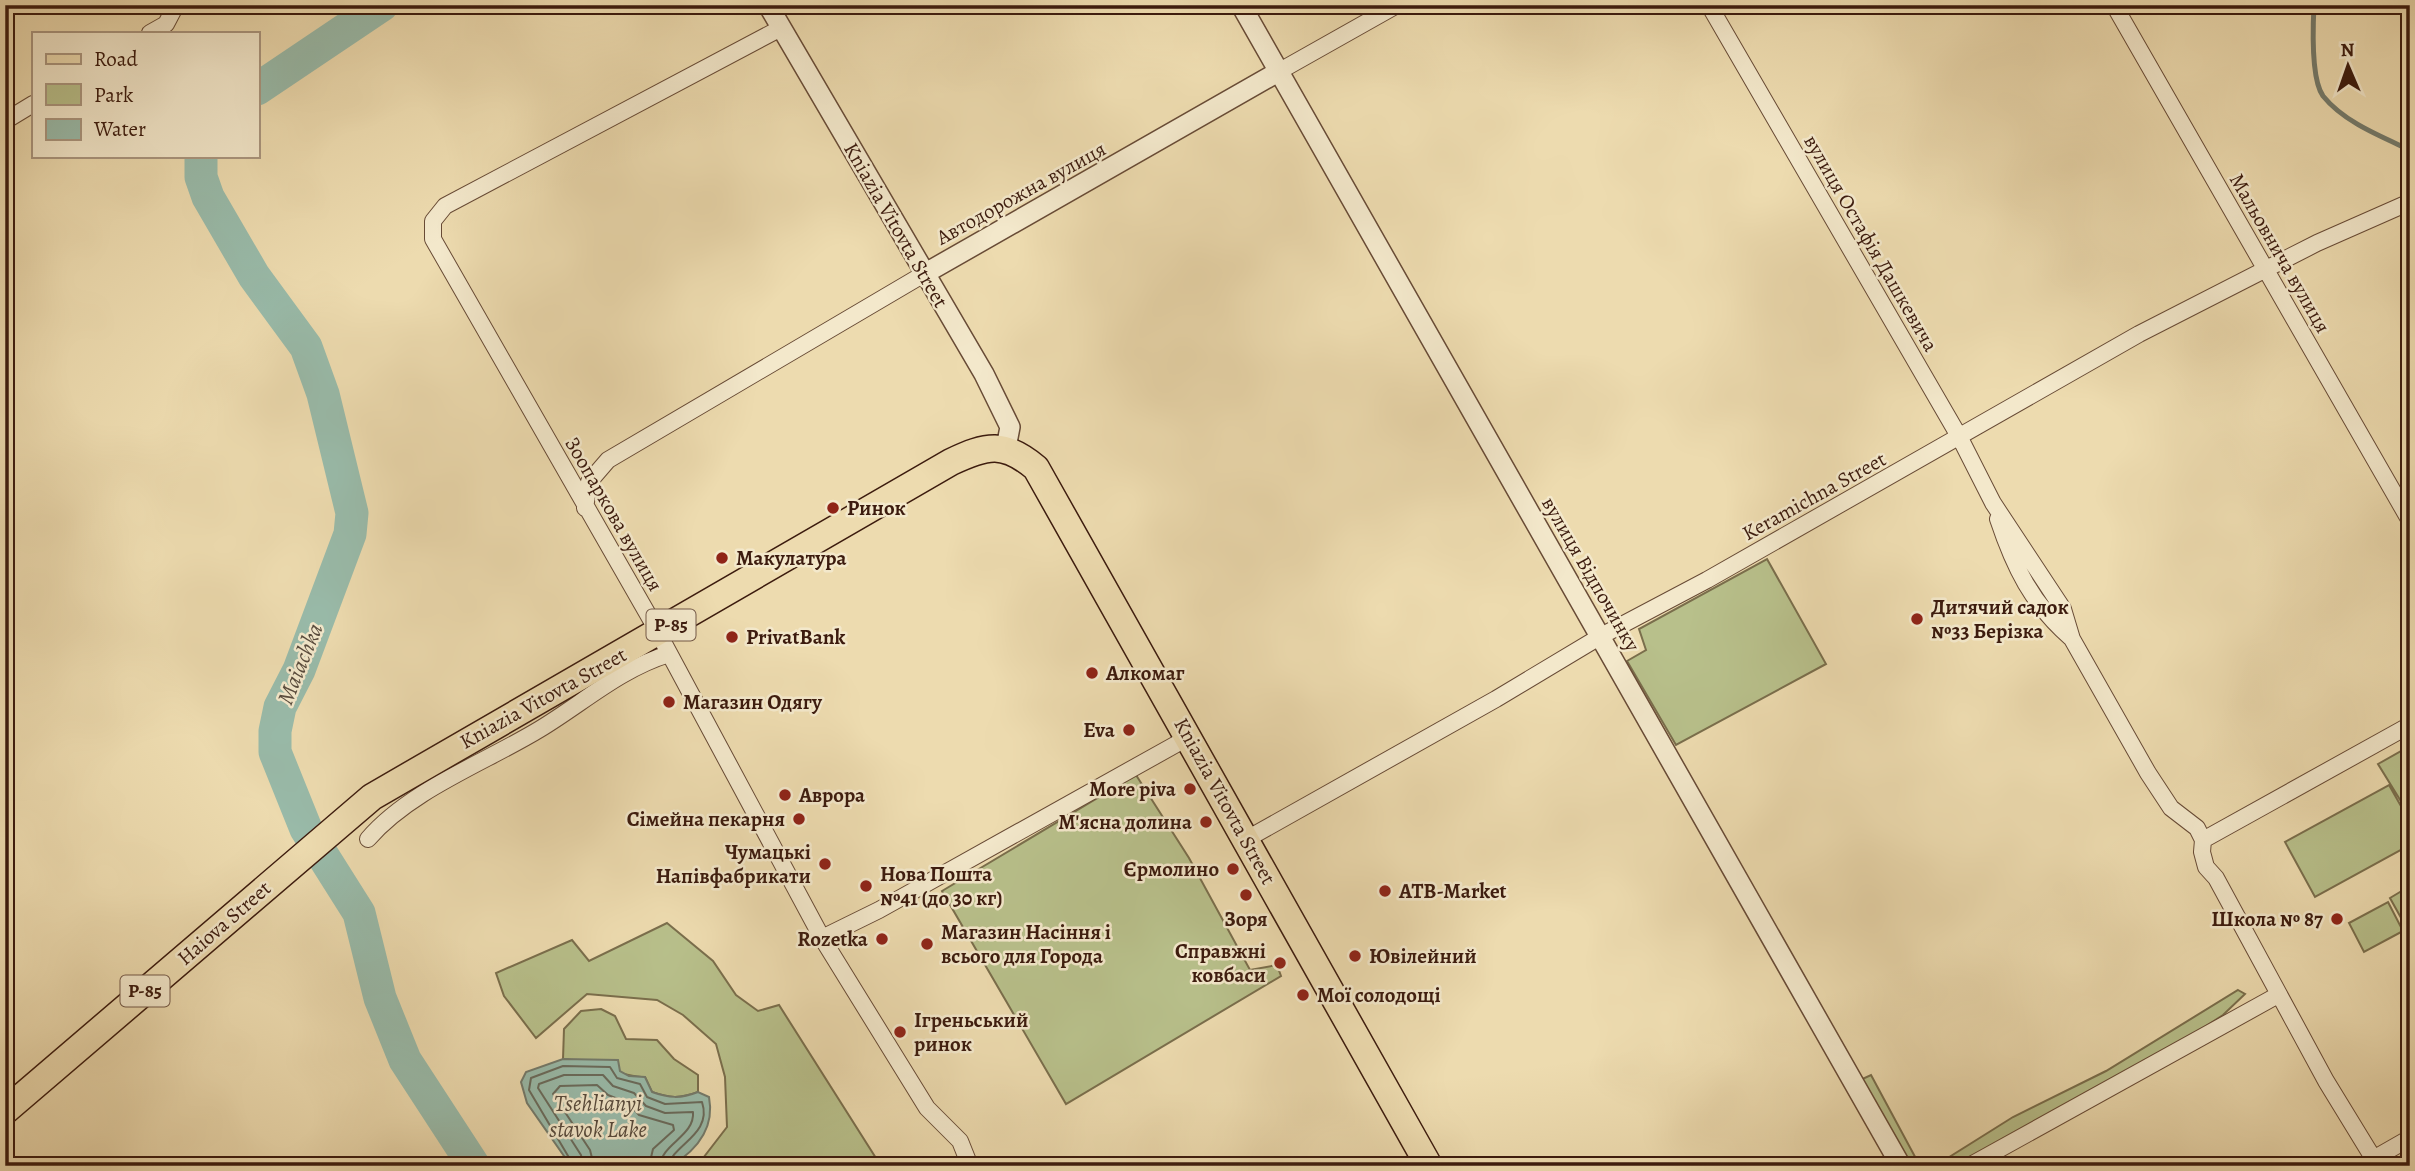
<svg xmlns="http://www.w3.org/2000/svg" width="2415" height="1171" font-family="Alegreya,serif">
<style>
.green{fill:#b8c08b;stroke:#7a6e4c;stroke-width:2}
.water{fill:#9ba;stroke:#747b6c;stroke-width:2}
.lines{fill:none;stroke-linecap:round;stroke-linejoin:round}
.shore{stroke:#6a6b5c;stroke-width:2}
.stream{stroke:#747b6c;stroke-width:5}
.river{stroke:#9ba;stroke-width:33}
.minor-casing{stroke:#684b36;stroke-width:18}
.tertiary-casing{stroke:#684b36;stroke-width:22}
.primary-casing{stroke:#3c1b0e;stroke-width:29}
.minor{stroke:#f3e8cb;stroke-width:16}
.tertiary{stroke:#f3e8cb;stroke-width:19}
.primary{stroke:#eddbaf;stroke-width:26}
.poi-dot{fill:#8f2418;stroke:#f3e8cb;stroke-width:2.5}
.labels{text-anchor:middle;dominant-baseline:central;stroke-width:5;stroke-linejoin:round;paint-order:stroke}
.shield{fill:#f3e8cb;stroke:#735847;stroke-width:2}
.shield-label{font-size:19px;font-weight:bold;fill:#3c1b0e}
.street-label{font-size:21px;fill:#3c1b0e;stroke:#f3e8cb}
.poi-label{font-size:21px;font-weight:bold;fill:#3c1b0e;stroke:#f3e8cb;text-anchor:start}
.water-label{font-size:23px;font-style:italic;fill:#584b3d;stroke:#f3e8cb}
</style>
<rect width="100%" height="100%" fill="#eddbaf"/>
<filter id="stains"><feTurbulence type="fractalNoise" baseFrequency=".00286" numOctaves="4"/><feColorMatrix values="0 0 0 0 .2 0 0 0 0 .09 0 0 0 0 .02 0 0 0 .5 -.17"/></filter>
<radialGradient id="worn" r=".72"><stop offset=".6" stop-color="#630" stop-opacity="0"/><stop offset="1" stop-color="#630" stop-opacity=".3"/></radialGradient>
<path class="green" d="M 1767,559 L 1826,664 L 1676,745 L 1627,661 L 1646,650 L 1639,629 Z
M 2410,746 L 2410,816 L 2378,764 Z
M 1136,775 L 1189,858 L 1250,970 L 1277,965 L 1281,976 L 1066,1104 L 942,891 Z
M 2389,785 L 2410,822 L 2410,845 L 2315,897 L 2285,842 Z
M 2410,886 L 2410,923 L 2405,925 L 2390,898 Z
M 2388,902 L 2403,931 L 2364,952 L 2349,923 Z
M 667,923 L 713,961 L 736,995 L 758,1011 L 779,1005 L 881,1166 L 697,1166 L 727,1127 L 725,1077 L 716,1044 L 683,1015 L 657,1000 L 587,994 L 536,1038 L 504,996 L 496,973 L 572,940 L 589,961 Z
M 2238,990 L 2245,994 L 2223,1015 L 2167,1052 L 1959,1166 L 1935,1166 L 2013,1117 L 2106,1071 Z
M 601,1009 L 615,1016 L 626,1039 L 657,1040 L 674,1059 L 698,1075 L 698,1092 C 680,1099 669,1098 652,1092 L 645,1077 C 617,1076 592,1061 563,1059 L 564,1029 L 581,1011 Z
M 1871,1075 L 1920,1166 L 1905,1166 L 1858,1081 Z"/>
<path class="water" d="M 563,1059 L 618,1060 L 620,1071 L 629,1076 L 645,1077 L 652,1092 C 669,1098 680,1099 698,1092 L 709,1097 C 715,1128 697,1150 671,1166 L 571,1166 L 527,1103 L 521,1082 L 526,1072 Z"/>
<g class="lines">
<path class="shore" d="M 574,1166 L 529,1090 L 531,1078 L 563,1066 L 610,1067 L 617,1078 L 640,1084 L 647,1097 L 665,1104 L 702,1102 C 713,1135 671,1145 669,1166
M 583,1166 L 581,1155 L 538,1088 L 539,1084 L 564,1075 L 603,1075 L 613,1086 L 634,1093 L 646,1106 L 665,1113 L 693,1112 C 695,1136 661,1144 660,1166
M 594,1166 L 590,1150 L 553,1094 L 560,1086 L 597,1085 L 608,1095 L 628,1103 L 639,1115 L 673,1125 L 674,1130 L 653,1149 L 649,1166"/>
<path class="stream" d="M 2314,5 C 2313,25 2311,79 2323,96 C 2344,122 2380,136 2410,150"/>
<path class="river" d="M 257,89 L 382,5
M 201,156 L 201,177 L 208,197 L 254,276 L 306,347 L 323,394 L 352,513 L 350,534 L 299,670 L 280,707 L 275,731 L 275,752 L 306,829 L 359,913 L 380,998 L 405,1060 L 474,1166"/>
<defs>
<path id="minor" d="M 1709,5 L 1960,438 L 1993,503 L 2063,609 L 2072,639 L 2148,773 L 2171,808 L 2197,828 L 2203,840 L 2202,852 L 2206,867 L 2216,878 L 2326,1081 L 2378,1166
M 2114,5 L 2410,521
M 781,28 L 445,206 L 433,221 L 433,239 L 654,625 L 822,938 L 927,1108 L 960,1141 L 970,1166
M 150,33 L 166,24 L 176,5
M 1278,72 L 1397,5
M 5,121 L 33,104
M 585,508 L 589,482 L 608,460 L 924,274
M 1998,519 C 2014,567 2032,604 2071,638
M 368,839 C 410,790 486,762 540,729 C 583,703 620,669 669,654
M 1245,840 L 1496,699 L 1601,636 L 1707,580 L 2139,334 L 2317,243 L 2410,202
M 2203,840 L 2410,725
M 822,938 L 879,910 L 1189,737
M 2375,1158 L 2410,1138
M 1969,1166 L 2278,995"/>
<path id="tertiary" d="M 768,5 L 984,374 L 1010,427 L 1006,448
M 1241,5 L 1901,1166
M 924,274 L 1278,72"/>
<path id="primary" d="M 5,1111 L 372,797 L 951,462 C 987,445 1004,441 1036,468 L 1429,1166"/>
</defs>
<use href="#minor" class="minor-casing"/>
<use href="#tertiary" class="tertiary-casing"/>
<use href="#primary" class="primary-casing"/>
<use href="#minor" class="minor"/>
<use href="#tertiary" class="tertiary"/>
<use href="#primary" class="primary"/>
</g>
<g class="poi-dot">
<circle cx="833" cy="508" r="7"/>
<circle cx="722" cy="558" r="7"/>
<circle cx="1917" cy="619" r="7"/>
<circle cx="732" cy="637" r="7"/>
<circle cx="1092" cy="673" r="7"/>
<circle cx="669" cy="702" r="7"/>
<circle cx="1129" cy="730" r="7"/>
<circle cx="1190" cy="789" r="7"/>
<circle cx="785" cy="795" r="7"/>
<circle cx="799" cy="819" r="7"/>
<circle cx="1206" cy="822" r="7"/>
<circle cx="825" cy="864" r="7"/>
<circle cx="1233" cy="869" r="7"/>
<circle cx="866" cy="886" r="7"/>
<circle cx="1385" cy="891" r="7"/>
<circle cx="1246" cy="895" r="7"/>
<circle cx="2337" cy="919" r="7"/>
<circle cx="882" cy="939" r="7"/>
<circle cx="927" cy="944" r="7"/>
<circle cx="1355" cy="956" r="7"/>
<circle cx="1280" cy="963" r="7"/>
<circle cx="1303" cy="995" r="7"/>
<circle cx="900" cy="1032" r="7"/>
</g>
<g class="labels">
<g class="shield">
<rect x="646.5" y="609.5" width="49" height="31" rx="5"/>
<rect x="120.5" y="975.5" width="49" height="31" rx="5"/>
</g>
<g class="shield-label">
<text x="671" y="625">Р-85</text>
<text x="145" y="991">Р-85</text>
</g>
<g class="street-label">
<text transform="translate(1021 193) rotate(-29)">Автодорожна вулиця</text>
<text transform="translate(896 225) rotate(60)">Kniazia Vitovta Street</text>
<text transform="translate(1871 243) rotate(60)">вулиця Остафія Дашкевича</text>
<text transform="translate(2280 253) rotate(60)">Мальовнича вулиця</text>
<text transform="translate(1814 496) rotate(-29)">Keramichna Street</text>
<text transform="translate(614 514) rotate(60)">Зоопаркова вулиця</text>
<text transform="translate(1591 574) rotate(60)">вулиця Відпочинку</text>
<text transform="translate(543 698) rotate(-29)">Kniazia Vitovta Street</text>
<text transform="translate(1225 801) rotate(61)">Kniazia Vitovta Street</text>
<text transform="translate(224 923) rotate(-41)">Haiova Street</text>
</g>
<g class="poi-label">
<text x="847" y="508">Ринок</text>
<text x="736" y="558">Макулатура</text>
<text x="1931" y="607">Дитячий садок<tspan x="1931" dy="24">№33 Берізка</tspan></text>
<text x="746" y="637">PrivatBank</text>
<text x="1106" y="673">Алкомаг</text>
<text x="683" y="702">Магазин Одягу</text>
<text x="1115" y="730" text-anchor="end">Eva</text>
<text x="1176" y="789" text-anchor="end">More piva</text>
<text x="799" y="795">Аврора</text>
<text x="785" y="819" text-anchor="end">Сімейна пекарня</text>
<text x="1192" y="822" text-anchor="end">М'ясна долина</text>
<text x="811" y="852" text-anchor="end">Чумацькі<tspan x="811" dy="24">Напівфабрикати</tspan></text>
<text x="1219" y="869" text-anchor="end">Єрмолино</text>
<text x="880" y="874">Нова Пошта<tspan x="880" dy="24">№41 (до 30 кг)</tspan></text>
<text x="1399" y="891">ATB-Market</text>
<text x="1246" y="919" text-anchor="middle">Зоря</text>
<text x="2323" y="919" text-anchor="end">Школа № 87</text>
<text x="941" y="932">Магазин Насіння і<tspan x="941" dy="24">всього для Города</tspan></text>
<text x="868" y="939" text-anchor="end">Rozetka</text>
<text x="1266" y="951" text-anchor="end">Справжні<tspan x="1266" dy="24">ковбаси</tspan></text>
<text x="1369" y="956">Ювілейний</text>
<text x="1317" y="995">Мої солодощі</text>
<text x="914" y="1020">Ігреньський<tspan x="914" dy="24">ринок</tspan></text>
</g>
<g class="water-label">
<text transform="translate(300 664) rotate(-68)">Maiachka</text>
<text x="598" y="1103">Tsehlianyi<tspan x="598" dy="26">stavok Lake</tspan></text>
</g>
</g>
<rect width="2415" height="1171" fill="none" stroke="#eddbaf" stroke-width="28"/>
<rect x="7" y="7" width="2401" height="1157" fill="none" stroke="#3c1b0e" stroke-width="3.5"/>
<rect x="14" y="14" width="2387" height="1143" fill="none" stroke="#3c1b0e" stroke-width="2"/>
<rect x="32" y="32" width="228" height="126" fill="#f3e8cb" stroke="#aa967f" stroke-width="2"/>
<rect x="46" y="54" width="35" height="10" fill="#eddbaf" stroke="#aa967f" stroke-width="2"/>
<text x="94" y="66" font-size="21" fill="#3c1b0e">Road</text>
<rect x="46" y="84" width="35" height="21" fill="#b8c08b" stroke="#aa967f" stroke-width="2"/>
<text x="94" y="102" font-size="21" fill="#3c1b0e">Park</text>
<rect x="46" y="119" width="35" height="21" fill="#99bbaa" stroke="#aa967f" stroke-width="2"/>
<text x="94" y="136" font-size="21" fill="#3c1b0e">Water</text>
<g transform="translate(2348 66) rotate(358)" stroke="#f3e8cb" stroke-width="5" paint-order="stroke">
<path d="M0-5L12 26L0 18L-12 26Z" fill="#3c1b0e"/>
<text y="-10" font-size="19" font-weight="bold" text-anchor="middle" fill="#3c1b0e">N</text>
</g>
<rect width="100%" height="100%" filter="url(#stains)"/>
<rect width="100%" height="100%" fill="url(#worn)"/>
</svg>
